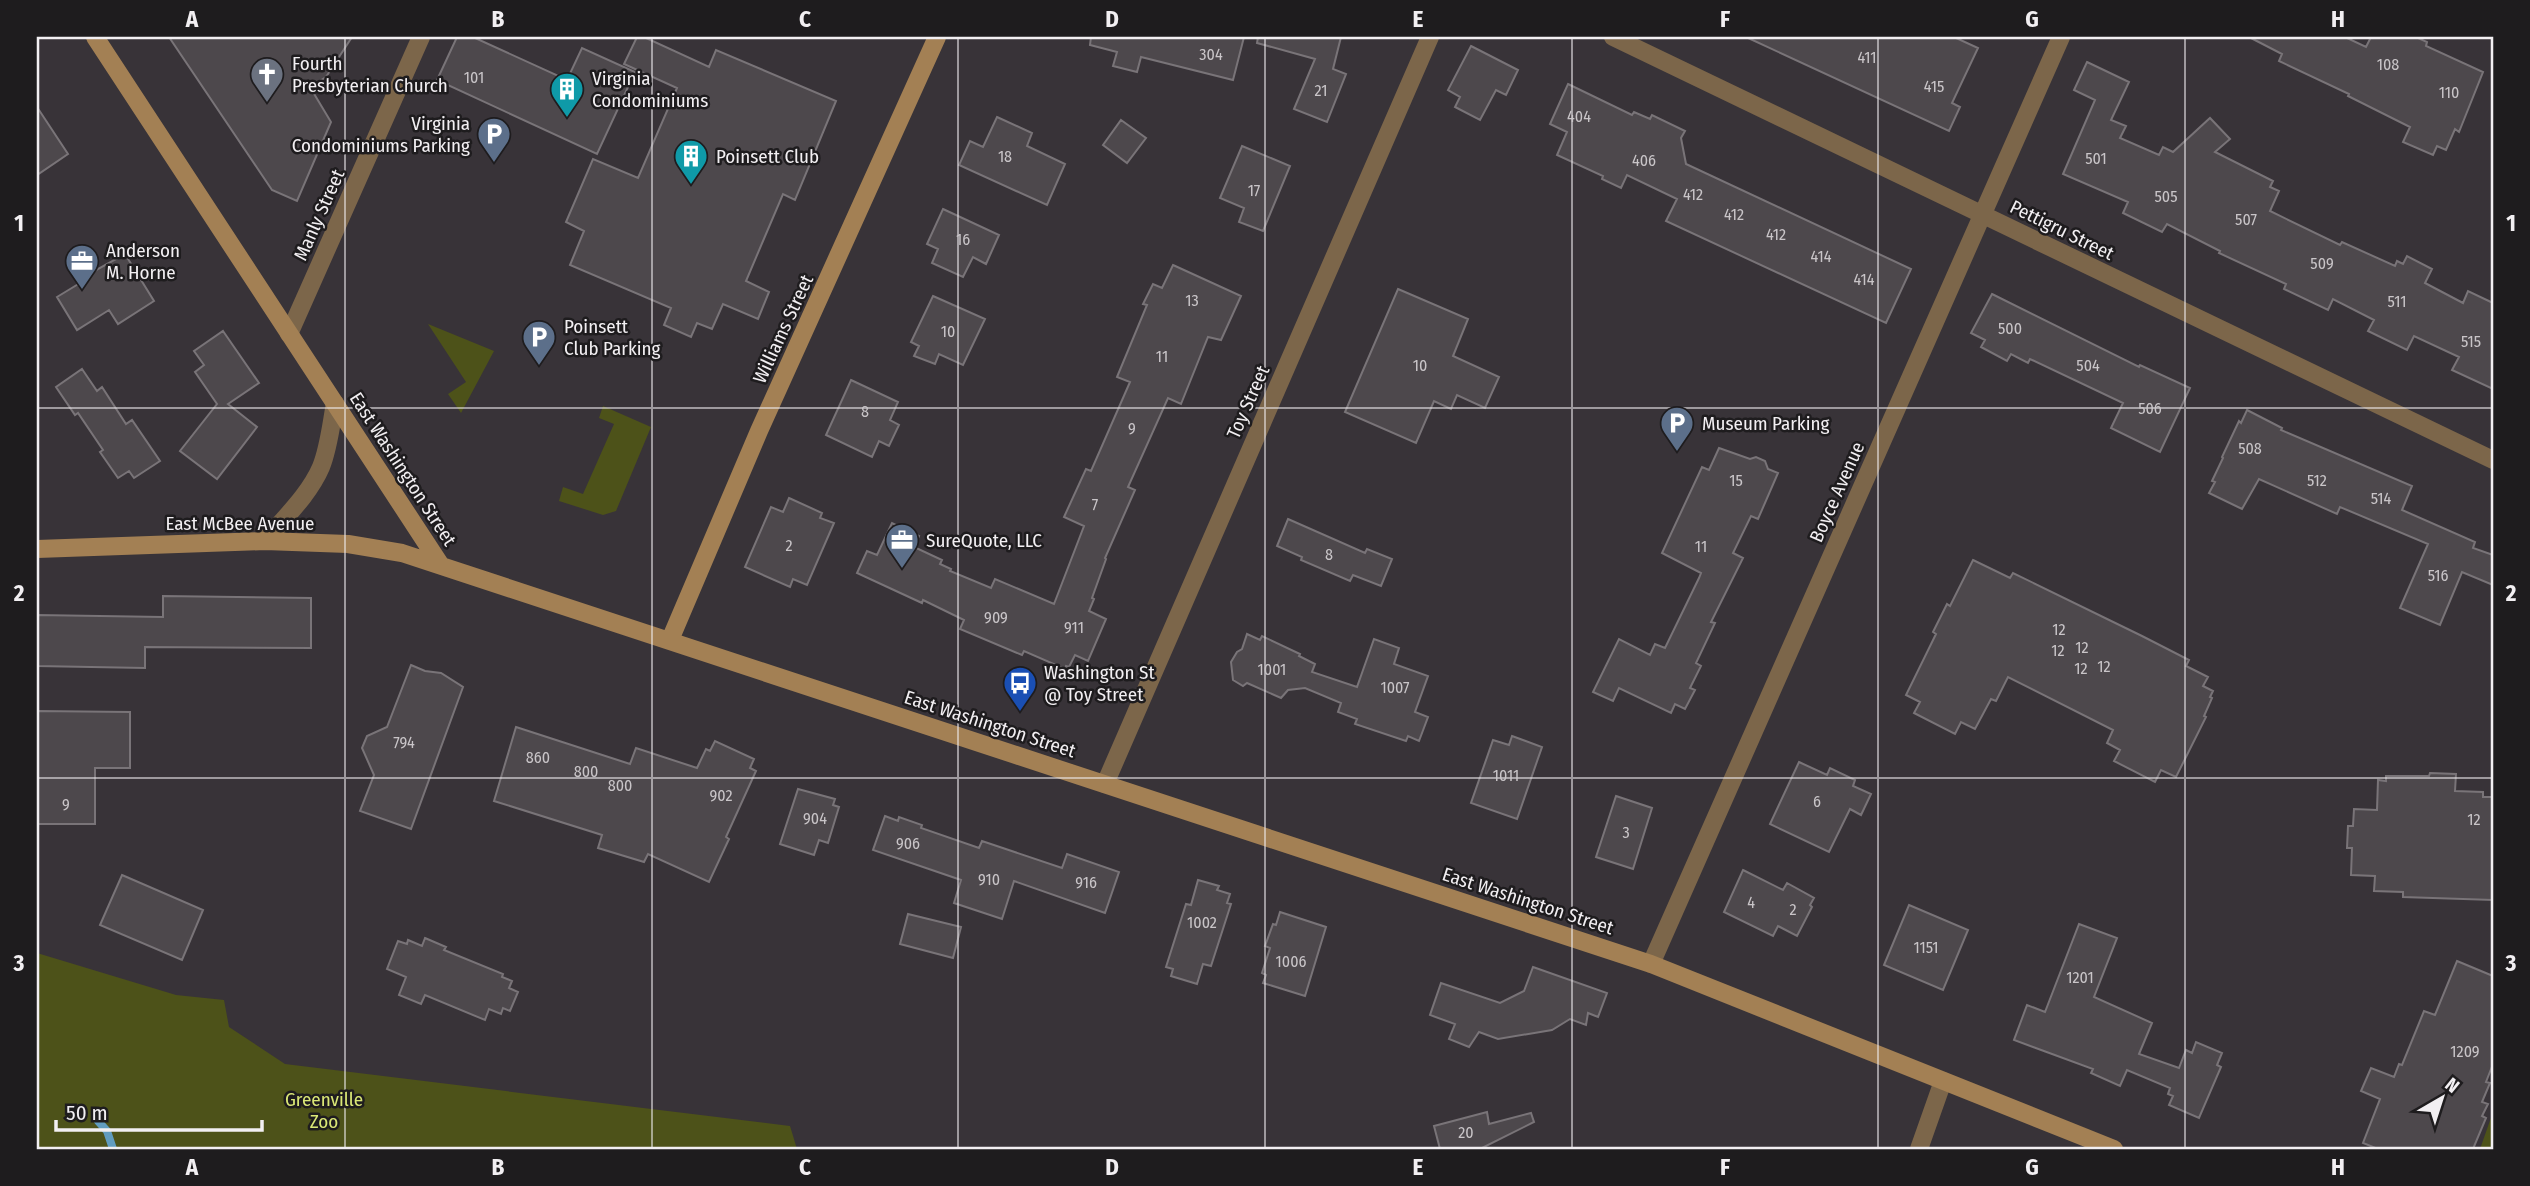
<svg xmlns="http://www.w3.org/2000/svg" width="2530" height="1186" font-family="'Fira Sans Condensed',sans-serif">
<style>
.green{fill:#4d5219}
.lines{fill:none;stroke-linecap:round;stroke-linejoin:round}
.stream{stroke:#619cbf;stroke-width:8}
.building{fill:#4d484c;stroke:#797478;stroke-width:2}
.street{stroke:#7c664a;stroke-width:18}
.secondary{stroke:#a38054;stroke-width:18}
.grid{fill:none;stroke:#f2eff2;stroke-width:2;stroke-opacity:0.55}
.labels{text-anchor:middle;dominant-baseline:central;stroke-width:5;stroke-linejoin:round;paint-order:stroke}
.number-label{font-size:16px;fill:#c9c5c8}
.poi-label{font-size:19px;fill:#f2eff2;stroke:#1e1c1e;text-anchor:start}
.street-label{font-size:19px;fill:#f2eff2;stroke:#1e1c1e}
.park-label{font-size:19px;fill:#dae776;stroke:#1e1c1e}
.neatline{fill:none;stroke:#f2eff2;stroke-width:2.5}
.grid-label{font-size:23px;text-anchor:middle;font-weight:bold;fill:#f2eff2}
</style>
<rect width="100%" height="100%" fill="#383338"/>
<path class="green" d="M 428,324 L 494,351 L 461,413 L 448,394 L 466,382 Z
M 603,406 L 651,427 L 616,511 L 603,515 L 559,501 L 563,487 L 583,494 L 614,424 L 599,418 Z
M 37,953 L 176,995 L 224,1000 L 229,1027 L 285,1064 L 790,1126 L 797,1149 L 37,1149 Z
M 2493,1112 L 2493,1149 L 2480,1149 Z"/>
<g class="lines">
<path class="stream" d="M 98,1121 L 107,1131 L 113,1149"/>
</g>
<path class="building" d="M 169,37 L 352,37 L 326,77 L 310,87 L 331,122 L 297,201 L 272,190 Z
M 457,37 L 473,37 L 567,80 L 582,48 L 635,72 L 597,154 L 437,80 Z
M 637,37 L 644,37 L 709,67 L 716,50 L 836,101 L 795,200 L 783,194 L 746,281 L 769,292 L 758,319 L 723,304 L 712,329 L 697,323 L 691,337 L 664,325 L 671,308 L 570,265 L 584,231 L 566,222 L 593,159 L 638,178 L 677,88 L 624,64 Z
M 1091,37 L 1244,37 L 1233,80 L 1141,57 L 1137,72 L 1113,66 L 1117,52 L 1090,45 Z
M 1258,37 L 1341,37 L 1333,69 L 1346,74 L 1327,122 L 1294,109 L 1315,59 L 1257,43 Z
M 1746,37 L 1954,37 L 1978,48 L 1952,103 L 1960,107 L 1949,131 Z
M 2249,37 L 2345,37 L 2366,47 L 2371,37 L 2416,37 L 2427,42 L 2426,46 L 2483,72 L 2459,132 L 2455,129 L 2446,150 L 2437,146 L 2433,155 L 2403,142 L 2410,127 L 2348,96 L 2349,94 L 2279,61 L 2282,54 Z
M 1471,46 L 1518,70 L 1506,95 L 1496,90 L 1480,120 L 1455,107 L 1460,97 L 1448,90 Z
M 2087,62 L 2129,82 L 2111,120 L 2126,126 L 2120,138 L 2159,155 L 2163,147 L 2173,152 L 2210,118 L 2230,139 L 2215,152 L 2273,181 L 2270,187 L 2279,191 L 2270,211 L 2340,245 L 2342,242 L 2395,266 L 2397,261 L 2403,264 L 2407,256 L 2432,269 L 2425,283 L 2463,303 L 2468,291 L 2493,303 L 2493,389 L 2452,370 L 2459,357 L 2414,336 L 2407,350 L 2368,331 L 2374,320 L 2333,299 L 2328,310 L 2284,289 L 2286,284 L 2219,253 L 2220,251 L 2167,224 L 2162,232 L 2123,213 L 2128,202 L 2063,174 L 2095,100 L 2074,90 Z
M 1568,84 L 1632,115 L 1634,112 L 1650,119 L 1652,115 L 1685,131 L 1681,138 L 1686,164 L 1911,269 L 1886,323 L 1666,221 L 1677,199 L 1627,175 L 1621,188 L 1602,179 L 1603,176 L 1557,155 L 1567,132 L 1550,124 Z
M 37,107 L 68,154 L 37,175 Z
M 997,117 L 1032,133 L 1027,146 L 1065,164 L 1047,205 L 959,165 L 970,141 L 983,147 Z
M 1121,120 L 1146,138 L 1127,163 L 1103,145 Z
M 1242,146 L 1290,166 L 1263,231 L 1239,222 L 1244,208 L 1220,198 Z
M 943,209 L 999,235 L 986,264 L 973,257 L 963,277 L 932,263 L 938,249 L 927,244 Z
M 125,254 L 154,301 L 118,324 L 109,310 L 77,330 L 57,297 L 80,283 L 78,280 Z
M 1173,265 L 1241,296 L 1221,340 L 1208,337 L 1181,404 L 1168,398 L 1128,487 L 1135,490 L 1105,558 L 1106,559 L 1092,598 L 1094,599 L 1089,611 L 1106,619 L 1088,661 L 1075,655 L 1069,667 L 1066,666 L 1065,669 L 1024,651 L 1022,655 L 960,629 L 964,620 L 923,600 L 922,603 L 857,573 L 867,551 L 877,555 L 892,523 L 919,536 L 914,547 L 942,560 L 940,564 L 951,569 L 950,571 L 991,588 L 995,579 L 1054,604 L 1084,526 L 1064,517 L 1086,469 L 1091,471 L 1130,382 L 1117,377 L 1147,305 L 1143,304 L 1153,284 L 1162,288 Z
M 1398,289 L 1468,319 L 1453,356 L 1499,377 L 1485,408 L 1457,395 L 1451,409 L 1434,401 L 1416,443 L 1345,412 Z
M 1992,294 L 2139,367 L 2140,365 L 2190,388 L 2160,452 L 2111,428 L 2123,403 L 2030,359 L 2028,363 L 2011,354 L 2007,361 L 1981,347 L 1985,340 L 1971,333 Z
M 933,296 L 985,319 L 963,365 L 939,354 L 935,364 L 914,356 L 919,346 L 911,342 Z
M 223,331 L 259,383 L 228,404 L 257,427 L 217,479 L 180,451 L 217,404 L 195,372 L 204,365 L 194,351 Z
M 82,369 L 97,391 L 102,387 L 126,424 L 132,420 L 160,461 L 134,478 L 129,471 L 118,478 L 100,452 L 103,450 L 78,413 L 75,415 L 56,387 Z
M 851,380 L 898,402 L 890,420 L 899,425 L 889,446 L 879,441 L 872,457 L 826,435 Z
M 2247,410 L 2282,428 L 2281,430 L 2412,486 L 2402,510 L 2475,542 L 2473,548 L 2493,555 L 2493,585 L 2462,572 L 2440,625 L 2400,608 L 2428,544 L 2340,507 L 2337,514 L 2259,479 L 2242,509 L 2209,493 L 2215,482 L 2212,481 L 2223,458 L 2222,457 L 2239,421 L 2241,423 Z
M 1719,448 L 1750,459 L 1756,457 L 1765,461 L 1768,469 L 1778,473 L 1758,519 L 1751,516 L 1733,553 L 1743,558 L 1711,622 L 1715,623 L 1696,663 L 1701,666 L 1690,688 L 1695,690 L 1685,709 L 1675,704 L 1671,713 L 1619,688 L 1613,701 L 1593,692 L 1619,639 L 1650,655 L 1655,644 L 1665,648 L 1699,578 L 1701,573 L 1662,553 L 1702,467 L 1709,470 Z
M 789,498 L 822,513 L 820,518 L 834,523 L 807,585 L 793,579 L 790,587 L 745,567 L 771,507 L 783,512 Z
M 1288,519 L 1365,553 L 1367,549 L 1392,559 L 1381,586 L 1353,575 L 1350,581 L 1301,560 L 1302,557 L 1277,546 Z
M 1973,560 L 2010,578 L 2013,573 L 2142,636 L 2189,660 L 2186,666 L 2208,677 L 2203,686 L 2213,691 L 2210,697 L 2212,698 L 2204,716 L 2206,717 L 2176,777 L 2161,770 L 2155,782 L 2114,761 L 2120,750 L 2107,743 L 2113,730 L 2008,677 L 1996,701 L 1991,699 L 1975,729 L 1961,722 L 1955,734 L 1914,713 L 1920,702 L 1906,695 L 1936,634 L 1933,632 L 1947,604 L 1950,606 Z
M 163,596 L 311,598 L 311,648 L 145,647 L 145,668 L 37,666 L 37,615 L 163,617 Z
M 1247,634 L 1260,640 L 1262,636 L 1300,654 L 1299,656 L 1315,664 L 1312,672 L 1357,687 L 1374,639 L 1399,648 L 1394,664 L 1428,676 L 1415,712 L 1428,717 L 1419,741 L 1408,736 L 1406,741 L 1355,724 L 1357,719 L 1338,712 L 1341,703 L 1305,688 L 1288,690 L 1281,698 L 1247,683 L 1243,686 L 1233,680 L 1231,662 L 1237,652 L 1242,649 Z
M 411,665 L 425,671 L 441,673 L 463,687 L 411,829 L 360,811 L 374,775 L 362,748 L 367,736 L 387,727 Z
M 37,711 L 130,712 L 130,768 L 95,768 L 95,824 L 37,824 Z
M 516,727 L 630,764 L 636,748 L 697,768 L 706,749 L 710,751 L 715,741 L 754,759 L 750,768 L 756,771 L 726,837 L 729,839 L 709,882 L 648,854 L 644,862 L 598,848 L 602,835 L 494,801 Z
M 1512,736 L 1542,747 L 1517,819 L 1471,803 L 1493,740 L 1509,745 Z
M 1799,762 L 1827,775 L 1830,768 L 1855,780 L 1853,786 L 1871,794 L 1861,815 L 1850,809 L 1829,852 L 1770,824 Z
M 2430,773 L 2456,774 L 2455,791 L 2483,792 L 2483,797 L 2493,797 L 2493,900 L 2403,897 L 2403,892 L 2374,891 L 2375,876 L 2351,875 L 2352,848 L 2347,848 L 2348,826 L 2353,826 L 2354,809 L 2377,810 L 2378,780 L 2386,781 L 2386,776 L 2429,776 Z
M 798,789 L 835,799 L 833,805 L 839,807 L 828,843 L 819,840 L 814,855 L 780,844 Z
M 1616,796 L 1652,808 L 1633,869 L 1596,857 Z
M 885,816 L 898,821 L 899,817 L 922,825 L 921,828 L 979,848 L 982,841 L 1062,868 L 1067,854 L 1119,872 L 1105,913 L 1014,881 L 1002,919 L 954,903 L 961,880 L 873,850 Z
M 1743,870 L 1783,890 L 1787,883 L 1814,898 L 1810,905 L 1812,907 L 1797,936 L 1778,926 L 1773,936 L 1724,912 Z
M 122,875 L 203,910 L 182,960 L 100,925 Z
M 1198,880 L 1219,886 L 1217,890 L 1230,894 L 1227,903 L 1231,904 L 1211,966 L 1203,964 L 1197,984 L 1171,976 L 1173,969 L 1166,967 L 1186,904 L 1191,905 Z
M 1909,905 L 1968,930 L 1943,990 L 1884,965 Z
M 1280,912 L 1326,927 L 1305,996 L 1263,983 L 1266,975 L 1262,973 L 1270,948 L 1265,946 L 1273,924 L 1276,925 Z
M 908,914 L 961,927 L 953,958 L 900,944 Z
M 2079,924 L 2117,938 L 2094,997 L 2152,1023 L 2139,1054 L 2179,1068 L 2186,1050 L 2192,1053 L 2196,1042 L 2222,1053 L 2217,1065 L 2221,1067 L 2199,1118 L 2169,1105 L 2173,1096 L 2168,1094 L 2170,1088 L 2127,1070 L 2120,1086 L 2091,1073 L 2093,1069 L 2014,1040 L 2027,1005 L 2045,1012 Z
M 425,938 L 446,947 L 444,950 L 503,974 L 502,977 L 512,981 L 509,988 L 518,992 L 510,1011 L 503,1008 L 501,1014 L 489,1009 L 485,1020 L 425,995 L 421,1004 L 399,995 L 406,977 L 387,969 L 398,941 L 407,944 L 408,940 L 422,946 Z
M 2457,961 L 2493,976 L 2493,1064 L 2486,1082 L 2490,1083 L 2482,1102 L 2488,1104 L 2482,1116 L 2486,1118 L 2473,1149 L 2378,1149 L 2363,1143 L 2380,1099 L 2361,1091 L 2371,1068 L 2394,1077 L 2399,1064 L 2402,1065 L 2424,1011 L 2435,1015 Z
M 1533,967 L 1607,993 L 1598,1017 L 1588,1013 L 1586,1025 L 1570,1019 L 1552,1030 L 1498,1039 L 1479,1032 L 1469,1047 L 1449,1039 L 1455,1024 L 1430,1015 L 1441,983 L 1500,1003 L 1524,991 Z
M 1487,1112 L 1489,1124 L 1531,1113 L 1534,1122 L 1480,1149 L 1440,1149 L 1434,1126 Z"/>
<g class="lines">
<path class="street" d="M 1613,37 L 2493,460
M 289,334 L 421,37
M 265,541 C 284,518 309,495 321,467 C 329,447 331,425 335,403
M 1105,784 L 1430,37
M 1651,964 L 2061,37
M 1919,1149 L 1943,1081"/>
<path class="secondary" d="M 95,37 L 440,564
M 37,549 L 265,541 L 348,544 L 402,553 L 1651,964 L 2114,1149
M 670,640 L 759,431 L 937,37"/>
</g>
<path class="grid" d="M 345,37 L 345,1149M 652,37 L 652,1149M 958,37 L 958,1149M 1265,37 L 1265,1149M 1572,37 L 1572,1149M 1878,37 L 1878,1149M 2185,37 L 2185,1149M 37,408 L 2493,408M 37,778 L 2493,778"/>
<defs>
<symbol id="church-pin" viewBox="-11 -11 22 30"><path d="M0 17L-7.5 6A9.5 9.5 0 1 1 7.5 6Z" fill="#6b7280" stroke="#1e1c1e"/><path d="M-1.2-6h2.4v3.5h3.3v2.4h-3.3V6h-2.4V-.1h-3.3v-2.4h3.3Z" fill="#fff"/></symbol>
<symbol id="building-pin" viewBox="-11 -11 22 30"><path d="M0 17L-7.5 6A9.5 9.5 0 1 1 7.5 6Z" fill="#0f9aa8" stroke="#1e1c1e"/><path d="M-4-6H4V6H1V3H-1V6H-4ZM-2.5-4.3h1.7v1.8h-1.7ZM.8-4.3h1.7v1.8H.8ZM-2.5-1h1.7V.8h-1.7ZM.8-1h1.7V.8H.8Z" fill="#fff"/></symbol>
<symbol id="parking-pin" viewBox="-11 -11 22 30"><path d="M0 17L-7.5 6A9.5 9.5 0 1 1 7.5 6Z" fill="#5c6f8a" stroke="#1e1c1e"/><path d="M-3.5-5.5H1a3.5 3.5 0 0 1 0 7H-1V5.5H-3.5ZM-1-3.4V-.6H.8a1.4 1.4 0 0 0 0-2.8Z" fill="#fff"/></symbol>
<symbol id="office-pin" viewBox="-11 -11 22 30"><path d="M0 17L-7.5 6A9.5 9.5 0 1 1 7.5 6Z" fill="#5c6f8a" stroke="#1e1c1e"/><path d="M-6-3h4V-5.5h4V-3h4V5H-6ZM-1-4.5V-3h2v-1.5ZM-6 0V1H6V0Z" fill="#fff"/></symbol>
<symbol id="bus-pin" viewBox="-11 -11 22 30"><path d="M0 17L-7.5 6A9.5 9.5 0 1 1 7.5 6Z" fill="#1a4fb4" stroke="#1e1c1e"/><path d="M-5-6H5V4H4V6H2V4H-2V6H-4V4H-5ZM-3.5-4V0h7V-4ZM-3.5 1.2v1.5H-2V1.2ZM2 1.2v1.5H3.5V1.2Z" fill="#fff"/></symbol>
</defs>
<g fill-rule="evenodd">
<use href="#church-pin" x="248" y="55" width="38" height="52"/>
<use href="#building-pin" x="548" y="70" width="38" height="52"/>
<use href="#parking-pin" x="475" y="115" width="38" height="52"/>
<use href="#building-pin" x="672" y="137" width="38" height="52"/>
<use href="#office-pin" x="63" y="242" width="38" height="52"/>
<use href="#parking-pin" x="520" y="318" width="38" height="52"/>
<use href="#parking-pin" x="1658" y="404" width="38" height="52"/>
<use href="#office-pin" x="883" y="521" width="38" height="52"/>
<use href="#bus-pin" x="1001" y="664" width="38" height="52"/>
</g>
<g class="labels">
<g class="number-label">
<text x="1211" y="54">304</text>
<text x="1867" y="57">411</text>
<text x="2388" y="64">108</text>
<text x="474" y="77">101</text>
<text x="1934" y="86">415</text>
<text x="1321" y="90">21</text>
<text x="2449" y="92">110</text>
<text x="1579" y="116">404</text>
<text x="1005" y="156">18</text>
<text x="2096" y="158">501</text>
<text x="1644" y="160">406</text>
<text x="1254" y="190">17</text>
<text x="1693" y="194">412</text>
<text x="2166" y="196">505</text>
<text x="1734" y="214">412</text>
<text x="2246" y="219">507</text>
<text x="1776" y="234">412</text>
<text x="963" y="239">16</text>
<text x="1821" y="256">414</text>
<text x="2322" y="263">509</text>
<text x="1864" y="279">414</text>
<text x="1192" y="300">13</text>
<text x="2397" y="301">511</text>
<text x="2010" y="328">500</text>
<text x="948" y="331">10</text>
<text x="2471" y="341">515</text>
<text x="1162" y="356">11</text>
<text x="1420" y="365">10</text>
<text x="2088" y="365">504</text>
<text x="2150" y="408">506</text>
<text x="865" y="411">8</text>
<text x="1132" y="428">9</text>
<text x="2250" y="448">508</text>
<text x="1736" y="480">15</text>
<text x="2317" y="480">512</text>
<text x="2381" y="498">514</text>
<text x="1095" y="504">7</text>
<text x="789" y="545">2</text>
<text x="1701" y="546">11</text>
<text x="1329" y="554">8</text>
<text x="2438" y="575">516</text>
<text x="996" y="617">909</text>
<text x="1074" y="627">911</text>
<text x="2059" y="629">12</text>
<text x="2082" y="647">12</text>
<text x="2058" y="650">12</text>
<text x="2104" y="666">12</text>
<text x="2081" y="668">12</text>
<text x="1272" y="669">1001</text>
<text x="1395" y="687">1007</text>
<text x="404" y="742">794</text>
<text x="538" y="757">860</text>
<text x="586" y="771">800</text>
<text x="1506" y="775">1011</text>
<text x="620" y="785">800</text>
<text x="721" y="795">902</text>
<text x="1817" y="801">6</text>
<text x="66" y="804">9</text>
<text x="815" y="818">904</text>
<text x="2474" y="819">12</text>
<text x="1626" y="832">3</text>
<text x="908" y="843">906</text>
<text x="989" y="879">910</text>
<text x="1086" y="882">916</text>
<text x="1751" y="902">4</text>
<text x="1793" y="909">2</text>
<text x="1202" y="922">1002</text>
<text x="1926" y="947">1151</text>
<text x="1291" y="961">1006</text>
<text x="2080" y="977">1201</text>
<text x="2465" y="1051">1209</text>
<text x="1466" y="1132">20</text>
</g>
<g class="poi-label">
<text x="292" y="63">Fourth<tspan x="292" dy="22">Presbyterian Church</tspan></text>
<text x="592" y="78">Virginia<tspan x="592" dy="22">Condominiums</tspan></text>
<text x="470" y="123" text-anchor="end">Virginia<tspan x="470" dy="22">Condominiums Parking</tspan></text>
<text x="716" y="156">Poinsett Club</text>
<text x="106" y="250">Anderson<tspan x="106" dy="22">M. Horne</tspan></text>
<text x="564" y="326">Poinsett<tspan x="564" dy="22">Club Parking</tspan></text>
<text x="1702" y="423">Museum Parking</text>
<text x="926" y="540">SureQuote, LLC</text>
<text x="1044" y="672">Washington St<tspan x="1044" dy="22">@ Toy Street</tspan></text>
</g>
<g class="street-label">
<text transform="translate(319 215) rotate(-66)">Manly Street</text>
<text transform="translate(2062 230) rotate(26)">Pettigru Street</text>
<text transform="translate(783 329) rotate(-65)">Williams Street</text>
<text transform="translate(1248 402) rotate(-66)">Toy Street</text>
<text transform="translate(403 469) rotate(57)">East Washington Street</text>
<text transform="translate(1837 492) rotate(-66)">Boyce Avenue</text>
<text x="240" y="523">East McBee Avenue</text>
<text transform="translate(990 724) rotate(18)">East Washington Street</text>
<text transform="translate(1528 901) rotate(18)">East Washington Street</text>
</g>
<g class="park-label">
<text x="324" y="1099">Greenville<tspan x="324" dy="22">Zoo</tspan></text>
</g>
</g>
<rect width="2530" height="1186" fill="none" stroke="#1e1c1e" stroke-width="77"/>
<g transform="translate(2442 1098) rotate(39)" stroke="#1e1c1e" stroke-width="5" paint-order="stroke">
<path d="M0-5L12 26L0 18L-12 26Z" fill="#f2eff2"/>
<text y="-10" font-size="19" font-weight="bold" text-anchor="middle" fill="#f2eff2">N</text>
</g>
<path d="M56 1120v10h206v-10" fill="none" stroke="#f2eff2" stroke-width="3.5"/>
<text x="66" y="1120" font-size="21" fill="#f2eff2" stroke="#1e1c1e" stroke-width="5" paint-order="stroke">50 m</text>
<rect x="38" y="38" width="2454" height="1110" class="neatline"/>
<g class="grid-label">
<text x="192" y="27">A</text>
<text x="498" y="27">B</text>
<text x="805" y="27">C</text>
<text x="1112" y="27">D</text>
<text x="1418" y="27">E</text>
<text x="1725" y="27">F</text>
<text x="2032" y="27">G</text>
<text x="2338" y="27">H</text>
<text x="19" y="231">1</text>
<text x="2511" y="231">1</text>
<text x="19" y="601">2</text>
<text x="2511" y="601">2</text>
<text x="19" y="971">3</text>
<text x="2511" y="971">3</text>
<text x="192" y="1175">A</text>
<text x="498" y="1175">B</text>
<text x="805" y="1175">C</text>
<text x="1112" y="1175">D</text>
<text x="1418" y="1175">E</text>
<text x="1725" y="1175">F</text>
<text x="2032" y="1175">G</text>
<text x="2338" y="1175">H</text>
</g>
</svg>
